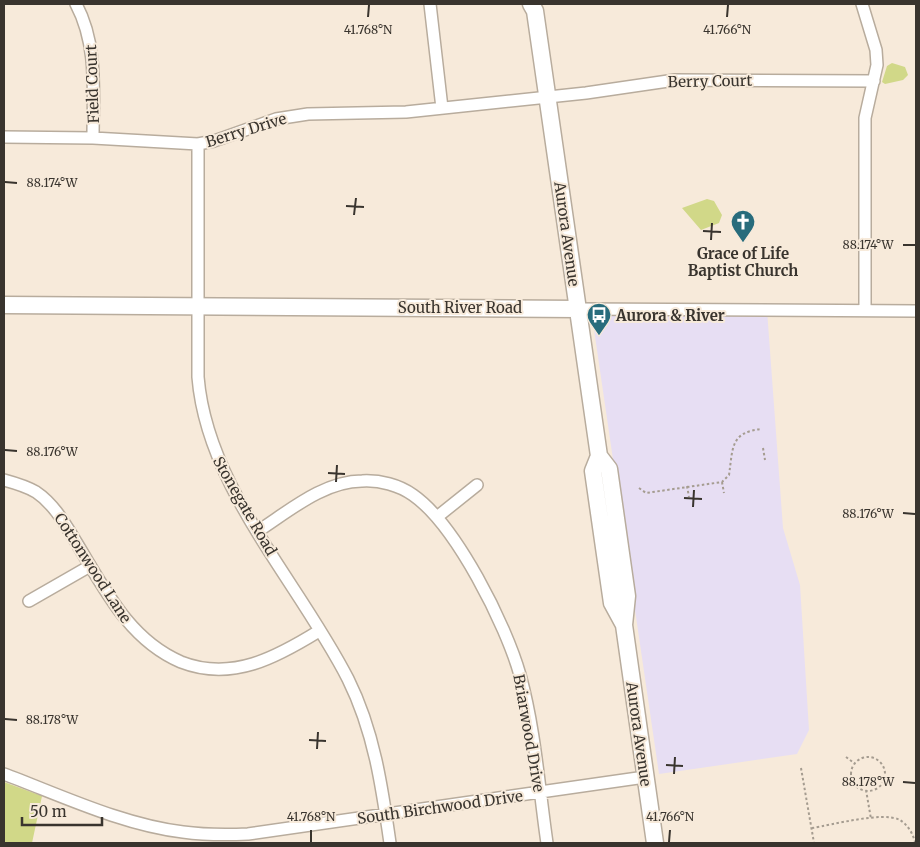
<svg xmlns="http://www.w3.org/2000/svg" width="920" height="847" font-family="Merriweather,serif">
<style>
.education{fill:#e7def3}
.green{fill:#d1d888}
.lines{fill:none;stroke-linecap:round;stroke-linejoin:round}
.street-casing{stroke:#b8ac9d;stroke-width:14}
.secondary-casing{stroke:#b8ac9d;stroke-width:19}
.path{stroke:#a59c90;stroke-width:2;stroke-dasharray:2.5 2.5;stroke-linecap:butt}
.street{stroke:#fff;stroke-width:11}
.secondary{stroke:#fff;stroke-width:16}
.ticks{fill:none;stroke:#39342e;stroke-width:2}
.labels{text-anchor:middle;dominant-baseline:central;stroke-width:4;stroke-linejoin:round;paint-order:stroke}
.street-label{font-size:15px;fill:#39342e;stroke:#f7eada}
.poi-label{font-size:15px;font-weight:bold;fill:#39342e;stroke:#f7eada}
.ticks-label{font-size:12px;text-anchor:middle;fill:#39342e;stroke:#f7eada;stroke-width:4;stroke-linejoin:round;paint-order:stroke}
</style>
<rect width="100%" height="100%" fill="#f7eada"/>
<path class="education" d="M 591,309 L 767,310 L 783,528 L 800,585 L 809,730 L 797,754 L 659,774 Z"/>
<path class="green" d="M 892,63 L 905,67 L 908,75 L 903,80 L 885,84 L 882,82 L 887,66 Z
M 707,199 L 714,201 L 722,215 L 719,223 L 701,230 L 682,208 Z
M 4,782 L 42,796 L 32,843 L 4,843 Z"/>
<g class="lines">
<defs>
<path id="street" d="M 76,4 C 98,45 93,92 93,138
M 430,4 L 442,108
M 862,4 L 876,50 L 877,65 L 865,118 L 865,310
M 4,137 L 93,138 L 198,144 L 214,141 L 276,119 L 308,114 L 406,112 L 586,93 L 675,80 L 874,81
M 198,144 L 198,377 C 207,488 298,581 348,679 C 374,731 382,787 390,843
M 578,309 L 916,311
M 4,480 C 15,483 26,486 36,492 C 54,504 65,524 76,542 C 104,588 129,640 181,662 C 232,682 277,657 319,631
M 437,517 L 477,485
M 258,531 C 289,511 324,481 362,481 C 380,480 399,485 413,495 C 456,525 506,625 520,675 C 535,729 539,788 547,843
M 29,601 L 90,566
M 4,774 C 60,795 123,825 183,832 C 205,835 226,835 248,834 L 645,777"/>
<path id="secondary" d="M 531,4 L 535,11 L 599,456 L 593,471 L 612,603 L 624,625
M 4,305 L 578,309
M 599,456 L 609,469 L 627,596 L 624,625 L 655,843"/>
</defs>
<use href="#street" class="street-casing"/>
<use href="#secondary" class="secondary-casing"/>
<path class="path" d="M 763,448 L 765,460
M 722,482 L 724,493
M 687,486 L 689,497
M 639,488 L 646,493 L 722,482 L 729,475 C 733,448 730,432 762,429
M851 774a17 17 0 1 1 34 0a17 17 0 1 1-34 0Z
M 846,757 L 854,763
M 801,768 L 814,843
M 866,790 L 871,819
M 812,828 C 832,825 883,811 900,820 C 908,825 913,834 915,842"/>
<use href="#street" class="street"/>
<use href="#secondary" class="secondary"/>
</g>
<path class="ticks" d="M 368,17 L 369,5M 727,17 L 728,5M 5,182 L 17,183M 346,206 L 364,207M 354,215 L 356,198M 703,231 L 721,232M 711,240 L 712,223M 903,245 L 915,245M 5,450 L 17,451M 328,473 L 345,474M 336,482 L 337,465M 684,498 L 702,499M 693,507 L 694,490M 903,513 L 915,514M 5,719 L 17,720M 309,740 L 326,741M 317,749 L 318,732M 666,765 L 683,766M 674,774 L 675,757M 903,782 L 915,783M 311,842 L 311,830M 669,842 L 670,830"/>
<defs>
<symbol id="church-pin" viewBox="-11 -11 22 30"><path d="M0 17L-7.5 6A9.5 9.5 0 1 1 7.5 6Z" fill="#286c7c" stroke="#f7eada"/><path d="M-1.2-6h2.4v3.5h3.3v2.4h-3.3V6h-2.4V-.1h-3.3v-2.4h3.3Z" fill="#fff"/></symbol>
<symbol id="bus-pin" viewBox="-11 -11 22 30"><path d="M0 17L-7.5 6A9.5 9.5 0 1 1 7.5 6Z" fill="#286c7c" stroke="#f7eada"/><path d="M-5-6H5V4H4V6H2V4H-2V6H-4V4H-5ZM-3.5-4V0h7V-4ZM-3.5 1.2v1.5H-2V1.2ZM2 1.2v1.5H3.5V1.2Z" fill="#fff"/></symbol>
</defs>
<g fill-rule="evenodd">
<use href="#church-pin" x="729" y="208" width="28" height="38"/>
<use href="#bus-pin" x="585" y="301" width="28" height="38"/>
</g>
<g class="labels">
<g class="street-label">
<text transform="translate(710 81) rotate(-1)">Berry Court</text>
<text transform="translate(92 84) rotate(-92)">Field Court</text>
<text transform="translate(246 130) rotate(-17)">Berry Drive</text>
<text transform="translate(567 234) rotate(82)">Aurora Avenue</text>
<text x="460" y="307">South River Road</text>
<text transform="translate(245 506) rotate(60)">Stonegate Road</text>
<text transform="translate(93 568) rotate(57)">Cottonwood Lane</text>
<text transform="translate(529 733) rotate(80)">Briarwood Drive</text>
<text transform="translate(639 734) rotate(82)">Aurora Avenue</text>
<text transform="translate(440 807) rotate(-8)">South Birchwood Drive</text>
</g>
<g class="poi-label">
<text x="743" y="253">Grace of Life<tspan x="743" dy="17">Baptist Church</tspan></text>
<text x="616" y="315" text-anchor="start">Aurora &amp; River</text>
</g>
</g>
<g class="ticks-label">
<text x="368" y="34">41.768°N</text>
<text x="727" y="34">41.766°N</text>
<text x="52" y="187">88.174°W</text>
<text x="868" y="249">88.174°W</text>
<text x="52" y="456">88.176°W</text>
<text x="868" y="518">88.176°W</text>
<text x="52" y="724">88.178°W</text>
<text x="868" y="786">88.178°W</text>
<text x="311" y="821">41.768°N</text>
<text x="670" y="821">41.766°N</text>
</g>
<rect width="920" height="847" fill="none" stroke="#39342e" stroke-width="10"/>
<path d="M22 817v8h80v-8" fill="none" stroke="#39342e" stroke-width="2.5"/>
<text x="30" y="817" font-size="15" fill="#39342e" stroke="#f7eada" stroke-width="4" paint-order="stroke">50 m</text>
</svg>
